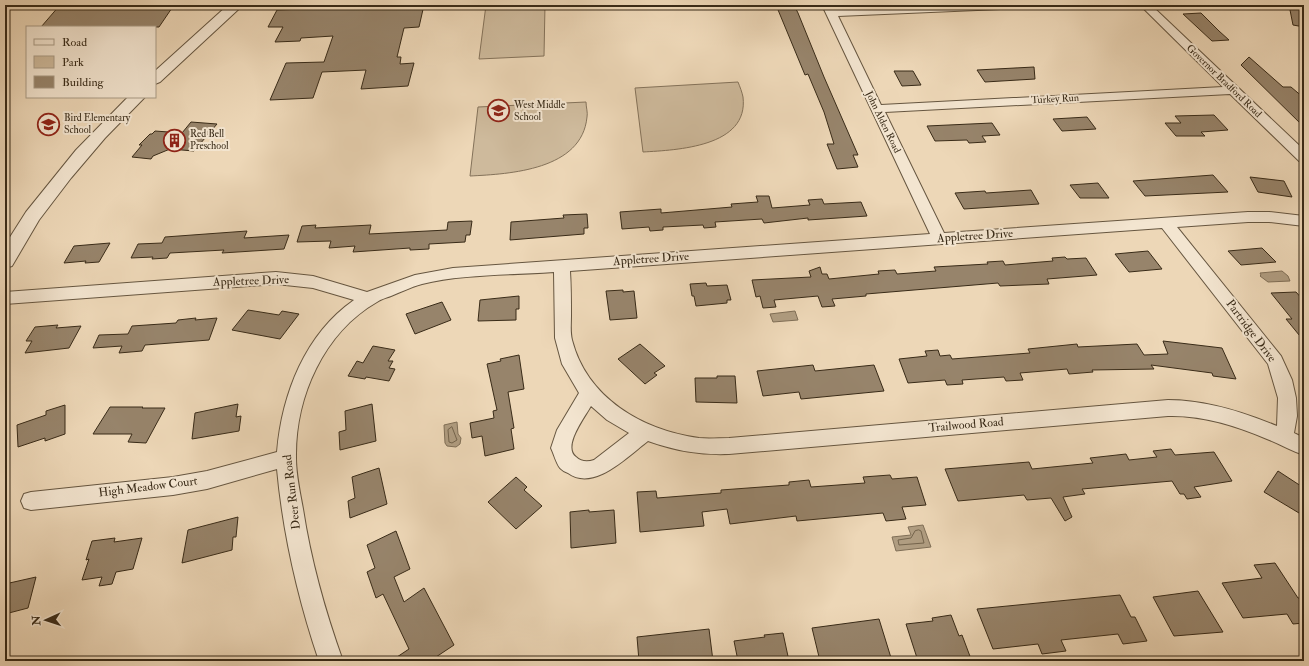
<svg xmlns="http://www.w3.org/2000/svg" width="1309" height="666" font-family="'IM FELL Double Pica',serif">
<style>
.green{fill:#ceba9c;stroke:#84725a}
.water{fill:#b09d81;stroke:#806f57}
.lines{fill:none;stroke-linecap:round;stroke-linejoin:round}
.shore{stroke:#74644c;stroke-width:1}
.building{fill:#97846b;stroke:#392b18}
.minor-casing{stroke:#665640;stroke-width:2}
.tertiary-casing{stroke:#665640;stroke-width:2}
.minor{fill:#f3e5d0;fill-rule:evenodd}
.tertiary{fill:#f3e5d0;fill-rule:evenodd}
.labels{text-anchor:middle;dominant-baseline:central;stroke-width:4;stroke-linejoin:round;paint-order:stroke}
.far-street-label{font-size:10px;fill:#392b18;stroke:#f3e5d0}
.far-poi-label{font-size:10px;fill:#392b18;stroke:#f3e5d0;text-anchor:start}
.street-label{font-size:12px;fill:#392b18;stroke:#f3e5d0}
</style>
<rect width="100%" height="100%" fill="#edd7b7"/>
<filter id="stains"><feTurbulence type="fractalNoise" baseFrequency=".005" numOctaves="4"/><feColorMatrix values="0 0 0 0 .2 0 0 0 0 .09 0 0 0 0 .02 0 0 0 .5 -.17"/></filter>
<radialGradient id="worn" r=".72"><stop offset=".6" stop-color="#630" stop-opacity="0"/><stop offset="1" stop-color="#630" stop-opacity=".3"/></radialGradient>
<path class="green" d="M 486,5 L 545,5 L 544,56 L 479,59 Z
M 738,82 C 740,87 742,92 743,97 C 749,147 677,150 643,152 L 635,88 Z
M 586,102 C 586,107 588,113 587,117 C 582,170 510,174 470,176 L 478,107 Z"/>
<path class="water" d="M 1282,271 L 1288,276 L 1290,281 L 1268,282 L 1260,276 L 1261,275 L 1260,273 Z
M 795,311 L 798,320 L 773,322 L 770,314 Z
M 457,422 L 458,434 L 461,438 L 460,444 L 456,447 L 447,446 L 445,443 L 444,425 Z
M 923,525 L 931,547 L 896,551 L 892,537 L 911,535 L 908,527 Z"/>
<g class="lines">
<path class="shore" d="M 452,427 L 457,440 L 452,443 L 449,442 L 448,430 Z
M 919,530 L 921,531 L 924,543 L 899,545 L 898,540 L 911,538 L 915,531 Z"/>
</g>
<path class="building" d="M 60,5 L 174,5 L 159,27 L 41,27 Z
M 333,5 L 424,5 L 419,27 L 404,28 L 397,57 L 401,57 L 400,64 L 414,63 L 408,86 L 361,89 L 366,70 L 322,72 L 313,98 L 270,100 L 286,63 L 324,62 L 333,36 L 301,38 L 300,41 L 275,42 L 283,27 L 268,27 L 277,10 L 332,8 Z
M 776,5 L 794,5 L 798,13 L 824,77 L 858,155 L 853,155 L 858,167 L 837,169 L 827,144 L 834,144 L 824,112 L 808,74 L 805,75 Z
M 1289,5 L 1304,5 L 1304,27 L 1293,25 Z
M 1201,13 L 1219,31 L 1229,40 L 1212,41 L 1183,14 Z
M 1249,57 L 1283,87 L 1291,87 L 1304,98 L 1304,127 L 1241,65 Z
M 1034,67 L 1035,79 L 985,82 L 977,70 Z
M 894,71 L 913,71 L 921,85 L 902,86 Z
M 1214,115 L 1228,130 L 1201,132 L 1205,136 L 1176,136 L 1165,123 L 1181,123 L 1175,116 Z
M 1087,117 L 1096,129 L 1062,131 L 1053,119 Z
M 191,122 L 217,124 L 194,151 L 170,149 L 153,156 L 151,159 L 132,157 L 142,145 L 139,145 L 150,134 L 152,134 L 155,131 L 182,133 Z
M 992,123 L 1000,135 L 982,136 L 986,142 L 969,143 L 967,140 L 935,141 L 927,126 Z
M 1213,175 L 1228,192 L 1145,196 L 1133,181 Z
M 1250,177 L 1284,181 L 1292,197 L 1258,192 Z
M 1098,183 L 1109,198 L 1080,198 L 1070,185 Z
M 1031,190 L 1039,204 L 964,209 L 955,193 L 985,191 L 986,193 Z
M 756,196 L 769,196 L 772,208 L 810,205 L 808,200 L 822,199 L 824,204 L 861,202 L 867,216 L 808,220 L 808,218 L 764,223 L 762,219 L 715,222 L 716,227 L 704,228 L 703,225 L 663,227 L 663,230 L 650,231 L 649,227 L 622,229 L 620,212 L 661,209 L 661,213 L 732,207 L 731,204 L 758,202 Z
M 587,214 L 588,228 L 584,228 L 584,234 L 510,240 L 511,222 L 564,218 L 563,215 Z
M 472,221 L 470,235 L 466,235 L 465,242 L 429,244 L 429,249 L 410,250 L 410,248 L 353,252 L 355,246 L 329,248 L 331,241 L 297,242 L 302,226 L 316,225 L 315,228 L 371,225 L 369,234 L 447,230 L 448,222 Z
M 247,231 L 244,238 L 289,235 L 284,249 L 222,253 L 224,250 L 170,253 L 167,258 L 152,259 L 153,257 L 131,258 L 138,244 L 162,243 L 165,237 Z
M 110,243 L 99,262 L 85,263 L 86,261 L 64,263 L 74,246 Z
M 1262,248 L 1276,262 L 1241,265 L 1228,251 Z
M 1148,251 L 1162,269 L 1129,272 L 1115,254 Z
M 1065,257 L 1067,259 L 1086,258 L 1097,275 L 1047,279 L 1049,284 L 1000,286 L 998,283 L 866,294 L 866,296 L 832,299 L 835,306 L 822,307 L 818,296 L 774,300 L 776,307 L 763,308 L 760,296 L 756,297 L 752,280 L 811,277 L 809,271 L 820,267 L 822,274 L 827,274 L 829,279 L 879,274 L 878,271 L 895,270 L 897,274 L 936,271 L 934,267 L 988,264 L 987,262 L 1003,261 L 1005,265 L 1053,261 L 1052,258 Z
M 706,283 L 707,286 L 727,285 L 731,300 L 727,300 L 727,303 L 696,306 L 694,296 L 692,296 L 690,284 Z
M 623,290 L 623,292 L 634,291 L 637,318 L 610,320 L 606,291 Z
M 1296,292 L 1304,301 L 1304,341 L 1286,319 L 1292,319 L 1271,293 Z
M 519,296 L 519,309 L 516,309 L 516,320 L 478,321 L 480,300 Z
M 442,302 L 451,320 L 415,334 L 406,314 Z
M 248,310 L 279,315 L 282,311 L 299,314 L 280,339 L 232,330 Z
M 196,318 L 195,320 L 217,318 L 209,340 L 145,345 L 142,351 L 119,353 L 122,346 L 93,348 L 99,335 L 128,334 L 132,326 L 176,323 L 178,320 Z
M 58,325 L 56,328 L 81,326 L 69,348 L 25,353 L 32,341 L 26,341 L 35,327 Z
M 1163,341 L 1222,348 L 1236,379 L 1213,376 L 1212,373 L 1151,365 L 1154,369 L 1092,370 L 1093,372 L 1069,374 L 1067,369 L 1020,373 L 1023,380 L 1006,381 L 1004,377 L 962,380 L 963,384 L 947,385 L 945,380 L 908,383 L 899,359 L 927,356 L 925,351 L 938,350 L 940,356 L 950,355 L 952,359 L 1030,353 L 1028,349 L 1077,344 L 1078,347 L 1137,344 L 1144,355 L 1168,354 Z
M 640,344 L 665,366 L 654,373 L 657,375 L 645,384 L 618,359 Z
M 373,346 L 395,350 L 388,361 L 393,361 L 389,368 L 395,369 L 389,381 L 366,377 L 365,379 L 348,376 L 357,361 L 363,363 Z
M 519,355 L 524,389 L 508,392 L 514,428 L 511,429 L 514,449 L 485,456 L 482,436 L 472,438 L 470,423 L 494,418 L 493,411 L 497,410 L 487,364 L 501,361 L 500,359 Z
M 813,365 L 815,371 L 874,365 L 884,391 L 801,399 L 799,392 L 763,396 L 757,371 Z
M 717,376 L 735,376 L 737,403 L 696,402 L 695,378 L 717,378 Z
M 238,404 L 236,417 L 241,416 L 239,431 L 192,439 L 195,413 Z
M 372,404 L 376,441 L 340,450 L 339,432 L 346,430 L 345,411 Z
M 65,405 L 65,434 L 45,441 L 45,438 L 18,447 L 17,425 L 46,415 L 46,411 Z
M 110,407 L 143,407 L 142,408 L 165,408 L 146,443 L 128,442 L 132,434 L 93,434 Z
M 1171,449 L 1175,455 L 1214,452 L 1232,481 L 1194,487 L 1201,497 L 1187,499 L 1184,494 L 1180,494 L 1172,481 L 1082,489 L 1085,494 L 1063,497 L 1072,517 L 1065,521 L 1051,498 L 1027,500 L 1024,495 L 958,501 L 945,469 L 1029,462 L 1032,469 L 1093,463 L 1090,458 L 1126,454 L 1129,460 L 1157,457 L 1153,451 Z
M 379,468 L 387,504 L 350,518 L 348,501 L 355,498 L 352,477 Z
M 1278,471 L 1304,488 L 1304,516 L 1264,492 Z
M 890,475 L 892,479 L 917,477 L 926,505 L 902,507 L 906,519 L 886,521 L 883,513 L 797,521 L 796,516 L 730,524 L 727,509 L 702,512 L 704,526 L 640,532 L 637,492 L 656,491 L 657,498 L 721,493 L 721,490 L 789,485 L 789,482 L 809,480 L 811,487 L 865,483 L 863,477 Z
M 516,477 L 527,487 L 524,490 L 542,506 L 516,529 L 488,502 Z
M 589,510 L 589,512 L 614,510 L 616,543 L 571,548 L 570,512 Z
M 238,517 L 236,537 L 233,537 L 232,550 L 182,563 L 188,530 Z
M 396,531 L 410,569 L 394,577 L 404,602 L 424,588 L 454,645 L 430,661 L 391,661 L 409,649 L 383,594 L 376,598 L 367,572 L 375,568 L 367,545 Z
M 115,538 L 114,542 L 142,538 L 133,569 L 116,572 L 112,584 L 99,586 L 102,577 L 82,580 L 89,559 L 86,560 L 92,541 Z
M 1275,563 L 1298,598 L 1304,598 L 1304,623 L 1293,624 L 1287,614 L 1243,618 L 1222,583 L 1262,578 L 1254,565 Z
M 36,577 L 28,608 L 5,614 L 5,584 Z
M 1198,591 L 1223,632 L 1174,636 L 1153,597 Z
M 1120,595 L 1131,617 L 1135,617 L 1147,641 L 1123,644 L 1118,634 L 1061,640 L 1066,651 L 1042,654 L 1038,644 L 993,649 L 977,609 Z
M 951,615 L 959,636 L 962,635 L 971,659 L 955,661 L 918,661 L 906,624 L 933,621 L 932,618 Z
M 879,619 L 892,661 L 820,661 L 812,628 Z
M 709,629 L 713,661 L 639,661 L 637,637 Z
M 783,633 L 789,661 L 738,661 L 734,641 L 765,637 L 764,635 Z"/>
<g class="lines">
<defs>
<path id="minor" d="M 822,5 L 832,5 L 835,10 L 944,5 L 1027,5 L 1022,8 L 838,16 L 881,105 L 1223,87 L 1140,5 L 1151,5 L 1304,150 L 1304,162 L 1299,161 L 1230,94 L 885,112 L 944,233 L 1248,212 L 1269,212 L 1304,216 L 1304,226 L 1269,222 L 1248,222 L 1177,227 L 1281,356 L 1292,380 L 1296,398 L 1297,416 L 1294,433 L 1304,438 L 1304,455 C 1291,451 1280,444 1267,439 C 1237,426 1202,415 1168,416 L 729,454 C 698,455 677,451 648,441 C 628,456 594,492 568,473 C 565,472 562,470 560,468 C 556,463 554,454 551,448 L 557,430 L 579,393 L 562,364 L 555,338 L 554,272 C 513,275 462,274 422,284 C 411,287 401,292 391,296 C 386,298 381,299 377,302 C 323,333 295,398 296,458 C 296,475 300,492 303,509 C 311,561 325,611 343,661 L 319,661 C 298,599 283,534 277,469 L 207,489 L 173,495 L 31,510 L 24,508 L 21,501 L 24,494 L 31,492 L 173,477 L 207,471 L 277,452 C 282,394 305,334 354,300 L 313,288 L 276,284 L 5,304 L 5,292 L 276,272 L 313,276 L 367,292 L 415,275 L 453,268 L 930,234 ZM 1162,228 L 1268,364 L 1278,398 L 1277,426 C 1243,412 1206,400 1168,400 L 729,438 C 719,438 709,439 699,438 C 642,430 587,398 572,340 C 570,332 571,324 571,316 C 571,301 571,286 570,271 ZM 591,406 L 607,420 L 629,433 L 594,460 C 588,462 581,462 576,457 C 562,447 584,418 591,406 Z"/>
<path id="tertiary" d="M 228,5 L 243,5 L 160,82 L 155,84 L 155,71 Z
M 128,97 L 145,97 L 105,138 L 71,178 L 39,220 L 12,266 L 5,268 L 5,245 L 26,212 L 76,150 Z"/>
</defs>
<use href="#minor" class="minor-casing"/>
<use href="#tertiary" class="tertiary-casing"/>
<use href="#minor" class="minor"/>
<use href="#tertiary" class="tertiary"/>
</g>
<defs>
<symbol id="school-ring" viewBox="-11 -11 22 22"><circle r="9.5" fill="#f3e5d0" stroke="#8f2418" stroke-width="1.5"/><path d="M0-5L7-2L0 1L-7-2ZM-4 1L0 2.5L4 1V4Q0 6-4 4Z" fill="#8f2418"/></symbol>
<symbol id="building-ring" viewBox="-11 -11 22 22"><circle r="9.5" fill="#f3e5d0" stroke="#8f2418" stroke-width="1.5"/><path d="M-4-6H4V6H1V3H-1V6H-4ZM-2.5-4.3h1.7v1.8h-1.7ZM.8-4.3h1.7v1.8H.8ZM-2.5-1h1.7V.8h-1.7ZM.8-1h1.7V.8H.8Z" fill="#8f2418"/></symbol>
</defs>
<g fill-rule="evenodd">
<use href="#school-ring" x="486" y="98" width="25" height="25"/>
<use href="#school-ring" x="36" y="112" width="25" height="25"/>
<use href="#building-ring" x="162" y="128" width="25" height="25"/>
</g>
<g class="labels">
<g class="far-street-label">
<text transform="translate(1224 81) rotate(44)">Governor Bradford Road</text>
<text transform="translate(1055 99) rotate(-3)">Turkey Run</text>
<text transform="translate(883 122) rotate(64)">John Alden Road</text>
</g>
<g class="far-poi-label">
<text x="514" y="105">West Middle<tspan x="514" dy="12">School</tspan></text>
<text x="64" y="118">Bird Elementary<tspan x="64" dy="12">School</tspan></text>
<text x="190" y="134">Red Bell<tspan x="190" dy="12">Preschool</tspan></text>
</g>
<g class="street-label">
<text transform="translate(975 236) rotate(-4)">Appletree Drive</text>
<text transform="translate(651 259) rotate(-4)">Appletree Drive</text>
<text transform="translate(251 281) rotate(-2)">Appletree Drive</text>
<text transform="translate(1251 331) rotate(53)">Partridge Drive</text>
<text transform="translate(966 425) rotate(-5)">Trailwood Road</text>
<text transform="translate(148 487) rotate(-7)">High Meadow Court</text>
<text transform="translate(292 492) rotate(-97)">Deer Run Road</text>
</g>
</g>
<rect width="1309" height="666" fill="none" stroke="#edd7b7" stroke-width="20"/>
<rect x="6" y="6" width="1297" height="654" fill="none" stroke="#392b18" stroke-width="2"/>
<rect x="10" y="10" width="1289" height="646" fill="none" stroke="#392b18"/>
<rect x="26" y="26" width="130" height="72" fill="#f3e5d0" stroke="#a99b86"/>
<rect x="34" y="39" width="20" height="6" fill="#f3e5d0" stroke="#a99b86"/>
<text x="62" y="46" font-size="12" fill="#392b18">Road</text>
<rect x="34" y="56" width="20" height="12" fill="#ceba9c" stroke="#a99b86"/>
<text x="62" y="66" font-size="12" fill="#392b18">Park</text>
<rect x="34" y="76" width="20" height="12" fill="#97846b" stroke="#a99b86"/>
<text x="62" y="86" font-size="12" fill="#392b18">Building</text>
<g transform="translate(46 620) rotate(267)" stroke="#f3e5d0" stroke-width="3" paint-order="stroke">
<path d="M0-3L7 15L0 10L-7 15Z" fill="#392b18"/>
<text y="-6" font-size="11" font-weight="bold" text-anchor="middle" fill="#392b18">N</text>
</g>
<rect width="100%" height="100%" filter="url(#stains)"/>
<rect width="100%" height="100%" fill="url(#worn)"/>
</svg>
